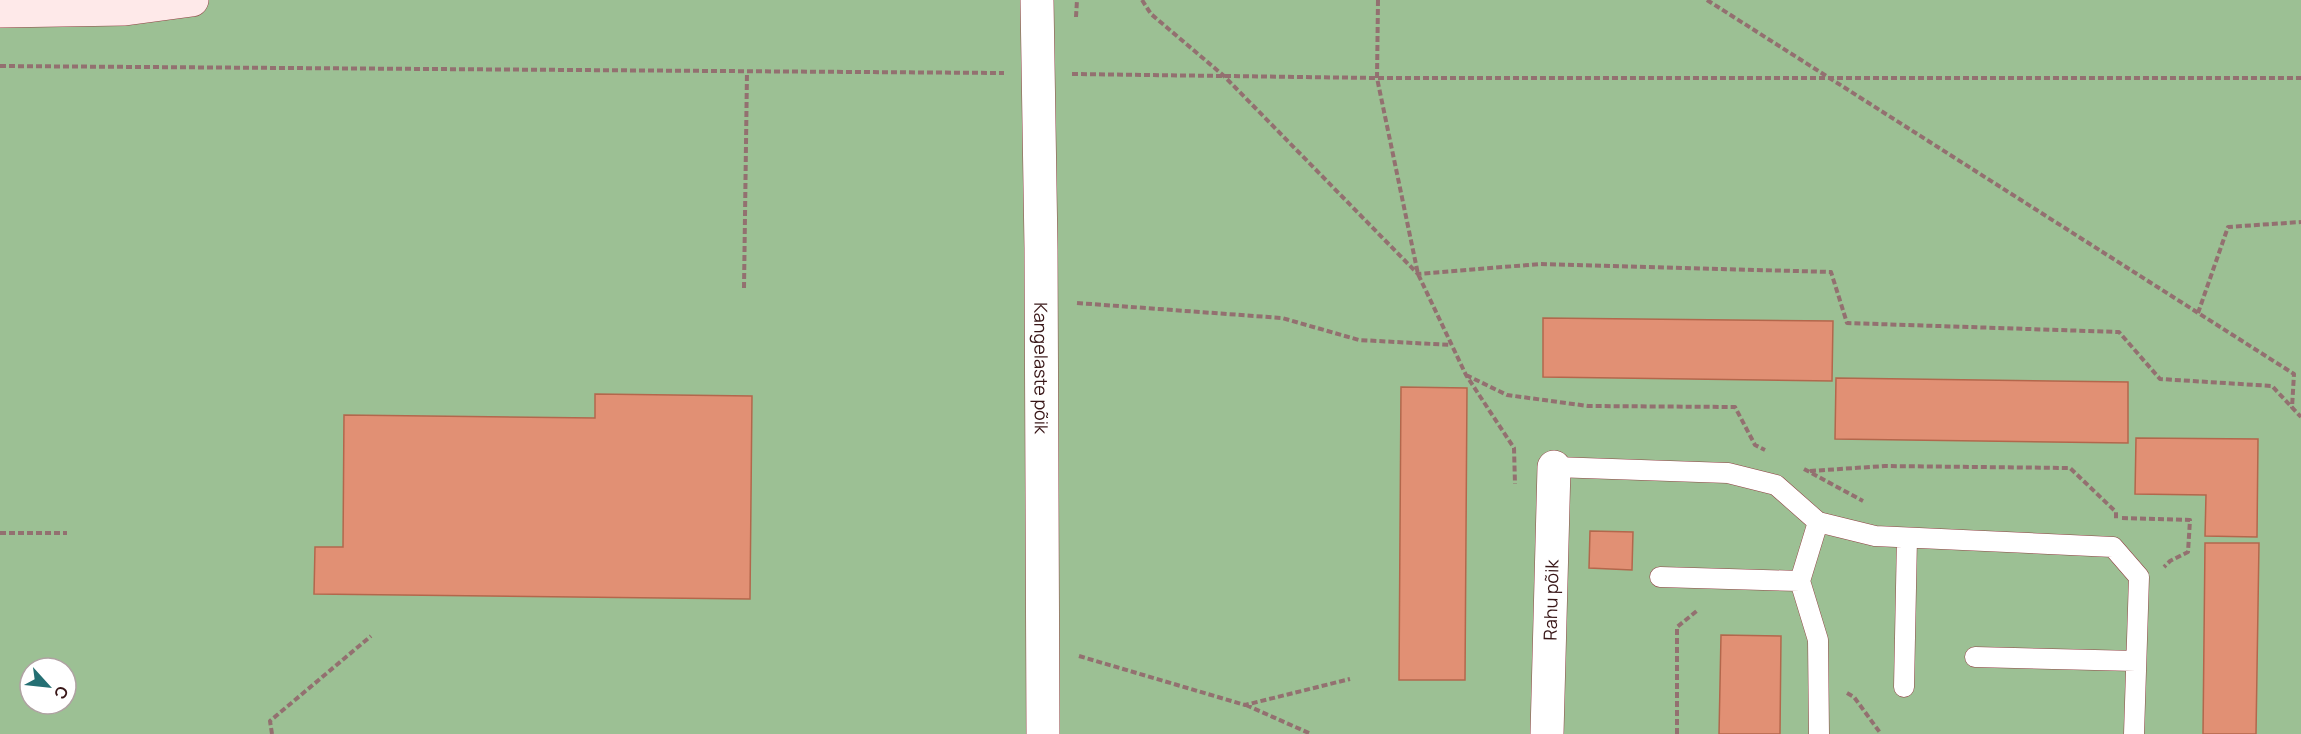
<svg xmlns="http://www.w3.org/2000/svg" width="2301" height="734" font-family="Manrope,sans-serif">
<style>
.green{fill:#9cc094;fill-rule:evenodd}
.building{fill:#e19074;stroke:#b3674c;stroke-width:1.5}
.lines{fill:none;stroke-linecap:round;stroke-linejoin:round}
.lane-casing{stroke:#904244;stroke-width:21}
.street-casing{stroke:#904244;stroke-width:34}
.secondary-casing{stroke:#904244;stroke-width:34}
.path{stroke:#937070;stroke-width:4;stroke-dasharray:6 3;stroke-linecap:butt}
.lane{stroke:#fff;stroke-width:20}
.street{stroke:#fff;stroke-width:33}
.secondary{stroke:#fee9e9;stroke-width:33}
.labels{text-anchor:middle;dominant-baseline:central;stroke-width:4.5;stroke-linejoin:round;paint-order:stroke}
.street-label{font-size:18px;fill:#381617;stroke:#fff}
</style>
<rect width="100%" height="100%" fill="#ffd9d8"/>
<path class="green" d="M 208,0 L 2301,0 L 2301,734 L 0,734 L 0,21 ZM 30,668 L 66,668 L 66,704 L 30,704 Z"/>
<path class="building" d="M 1543,318 L 1833,321 L 1832,381 L 1543,377 Z
M 1836,378 L 2128,382 L 2128,443 L 1835,439 Z
M 1401,387 L 1467,388 L 1465,680 L 1399,680 Z
M 595,394 L 752,396 L 750,599 L 314,594 L 315,547 L 343,547 L 344,415 L 595,418 Z
M 2136,438 L 2258,439 L 2257,537 L 2205,536 L 2206,495 L 2135,494 Z
M 1590,531 L 1633,532 L 1632,570 L 1589,568 Z
M 2205,543 L 2259,543 L 2256,734 L 2203,734 Z
M 1721,635 L 1781,636 L 1780,734 L 1719,734 Z"/>
<g class="lines">
<defs>
<path id="lane" d="M 1554,467 L 1728,473 L 1776,485 L 1818,522 L 1800,581 L 1818,640 L 1819,734
M 1818,522 L 1875,536 L 2113,547 L 2139,577 L 2134,734
M 1660,577 L 1800,581
M 1975,657 L 2136,661
M 1904,687 L 1907,538"/>
<g id="street">
<path id="s1" d="M 1037,0 L 1041,248 L 1043,734"/>
<path id="s2" d="M 1547,734 L 1554,467"/>
</g>
<path id="secondary" d="M 0,11 L 125,9 L 192,0"/>
</defs>
<use href="#lane" class="lane-casing"/>
<use href="#street" class="street-casing"/>
<use href="#secondary" class="secondary-casing"/>
<path class="path" d="M 1142,0 L 1151,14 L 1224,76 L 1418,274 L 1540,264 L 1831,272 L 1847,323 L 2119,332 L 2160,379 L 2272,386 L 2301,417
M 1378,0 L 1377,78 L 1418,274 L 1466,375 L 1514,448 L 1515,484
M 1707,0 L 2294,374 L 2292,408
M 1076,17 L 1077,0
M 0,66 L 1004,73
M 1072,74 L 1377,78 L 2301,78
M 744,288 L 747,72
M 1077,303 L 1282,318 L 1359,340 L 1451,345
M 2198,313 L 2228,227 L 2301,222
M 1466,375 L 1507,395 L 1588,406 L 1735,407 L 1755,445 L 1765,450
M 1804,469 L 1863,501
M 1810,471 L 1885,466 L 2070,468 L 2116,512 L 2116,519
M 2122,518 L 2190,520 L 2188,552 L 2170,561 L 2164,567
M 0,533 L 67,533
M 1079,656 L 1245,705 L 1350,679
M 1847,693 L 1854,697 L 1881,734
M 1246,705 L 1311,734
M 272,734 L 270,721 L 371,636
M 1677,734 L 1677,627 L 1698,610"/>
<use href="#lane" class="lane"/>
<use href="#street" class="street"/>
<use href="#secondary" class="secondary"/>
</g>
<g class="labels">
<g class="street-label">
<text stroke="none"><textPath href="#s1" startOffset="368">Kangelaste põik</textPath></text>
<text stroke="none"><textPath href="#s2" startOffset="134">Rahu põik</textPath></text>
</g>
</g>
<g transform="translate(48 686) rotate(117)"><circle r="28" fill="#ffffff" stroke="#afa2a2" stroke-width="1.5"/>
<path d="M0-4.5L10 22L0 15L-10 22Z" fill="#246f73"/>
<text y="-9" font-size="16" font-weight="bold" text-anchor="middle" fill="#381617">С</text>
</g>
</svg>
